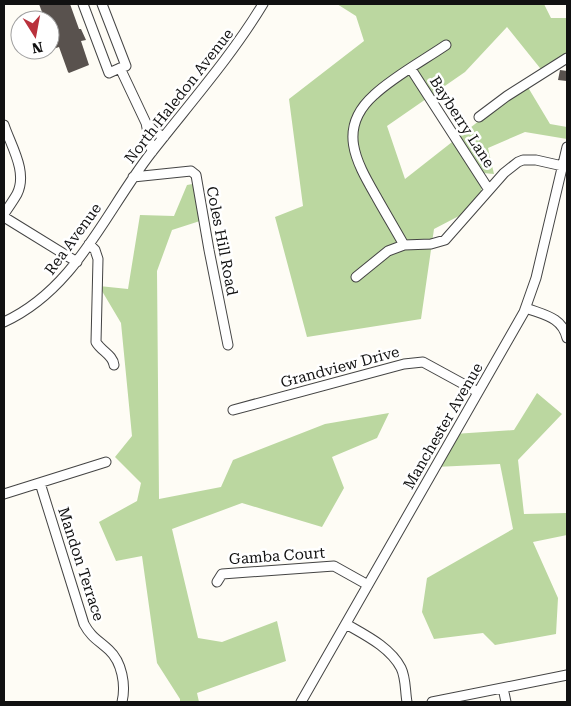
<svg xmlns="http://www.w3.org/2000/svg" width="571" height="706" font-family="'Roboto Serif',serif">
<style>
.forest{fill:#bbd7a0}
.building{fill:#59524e}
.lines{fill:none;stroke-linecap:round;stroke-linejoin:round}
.minor-casing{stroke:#444;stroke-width:11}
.minor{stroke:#fff;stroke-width:9}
.labels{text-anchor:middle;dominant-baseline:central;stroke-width:5;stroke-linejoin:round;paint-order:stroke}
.street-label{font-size:15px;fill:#111;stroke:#fff}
</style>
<rect width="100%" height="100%" fill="#fefcf5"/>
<path class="forest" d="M 337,4 L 544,4 L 551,18 L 567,18 L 567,60 L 544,73 L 507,27 L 465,72 L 387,126 L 405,179 L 526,84 L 550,124 L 567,127 L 567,139 L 525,132 L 488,148 L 494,174 L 483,173 L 480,205 L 434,229 L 421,319 L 307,337 L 275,217 L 303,206 L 289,99 L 364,41 L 356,16 Z
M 198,183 L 203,220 L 172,230 L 157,271 L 159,499 L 221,487 L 233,460 L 325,424 L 389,413 L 377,438 L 332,457 L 344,488 L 322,527 L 242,503 L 172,529 L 198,638 L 222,642 L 277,621 L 286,661 L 197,693 L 199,702 L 180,702 L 180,699 L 157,663 L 142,556 L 116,561 L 99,522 L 137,501 L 141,483 L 115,457 L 132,436 L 121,323 L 99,286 L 128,289 L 140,215 L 174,216 L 187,185 Z
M 537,393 L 562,414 L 518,460 L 524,514 L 567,513 L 567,535 L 533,542 L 558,598 L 556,634 L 495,645 L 483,633 L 434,639 L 422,612 L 427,578 L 513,529 L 500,464 L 435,467 L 454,434 L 514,430 Z"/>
<path class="building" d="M 39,4 L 70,4 L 79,29 L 81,29 L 86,40 L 81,41 L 89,65 L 69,73 L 68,72 L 59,47 L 53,49 L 50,43 L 50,20 L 45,20 Z
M 38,12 L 41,20 L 30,20 L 28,16 Z
M 560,70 L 567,71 L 567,81 L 558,80 Z"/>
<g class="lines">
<defs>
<path id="minor" d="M 83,4 L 109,73 L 120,68
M 102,4 L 126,66 L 120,68 L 146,123
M 411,69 L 489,190
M 479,117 L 507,96 L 567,58
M 4,125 C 11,146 28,172 17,194 C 13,201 8,208 4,214
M 152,152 L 146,123 L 154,131 L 164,137
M 133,177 L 191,171 L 196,175 L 209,250 L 228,345
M 4,217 L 77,262
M 89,244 L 95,250 L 98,259 L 96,342 C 101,351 113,355 114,365
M 404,245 C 395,229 386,214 377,198 C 357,163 336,129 374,95 C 393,77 424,60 446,45
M 356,277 L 388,251 L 404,245 L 431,244 L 445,240 L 504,173 L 518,162 L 523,160 L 536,160 L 567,167
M 526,308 C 544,315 562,317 567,338
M 4,322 C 76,289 105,212 151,153 C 190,103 231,57 263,4
M 233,410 L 404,364 L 423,362 L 478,392
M 40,483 L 84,624 C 91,637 98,640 109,650 C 122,662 126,685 122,702
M 4,494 L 106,462
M 217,582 L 222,574 L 334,566 L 368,585
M 346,624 C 365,635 390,647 401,668 C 406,678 405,691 407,702
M 503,688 L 506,702
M 301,702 L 524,312 L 536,278 L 567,147
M 432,702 L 567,675"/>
</defs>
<use href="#minor" class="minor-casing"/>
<use href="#minor" class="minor"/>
</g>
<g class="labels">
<g class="street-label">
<text transform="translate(179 96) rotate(-52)">North Haledon Avenue</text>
<text transform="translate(462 122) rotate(57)">Bayberry Lane</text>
<text transform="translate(73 239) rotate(-54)">Rea Avenue</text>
<text transform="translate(222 241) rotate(79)">Coles Hill Road</text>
<text transform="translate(340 367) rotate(-15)">Grandview Drive</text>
<text transform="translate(443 426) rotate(-60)">Manchester Avenue</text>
<text transform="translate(277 556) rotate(-4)">Gamba Court</text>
<text transform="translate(81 564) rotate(72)">Mandon Terrace</text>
</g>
</g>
<rect width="571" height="706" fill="none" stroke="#111111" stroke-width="10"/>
<g transform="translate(35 35) rotate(169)"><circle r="24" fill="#ffffff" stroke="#a0a0a0"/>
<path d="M0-4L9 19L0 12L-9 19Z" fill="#b9313c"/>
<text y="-8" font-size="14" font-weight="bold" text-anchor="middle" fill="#111111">N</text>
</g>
</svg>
